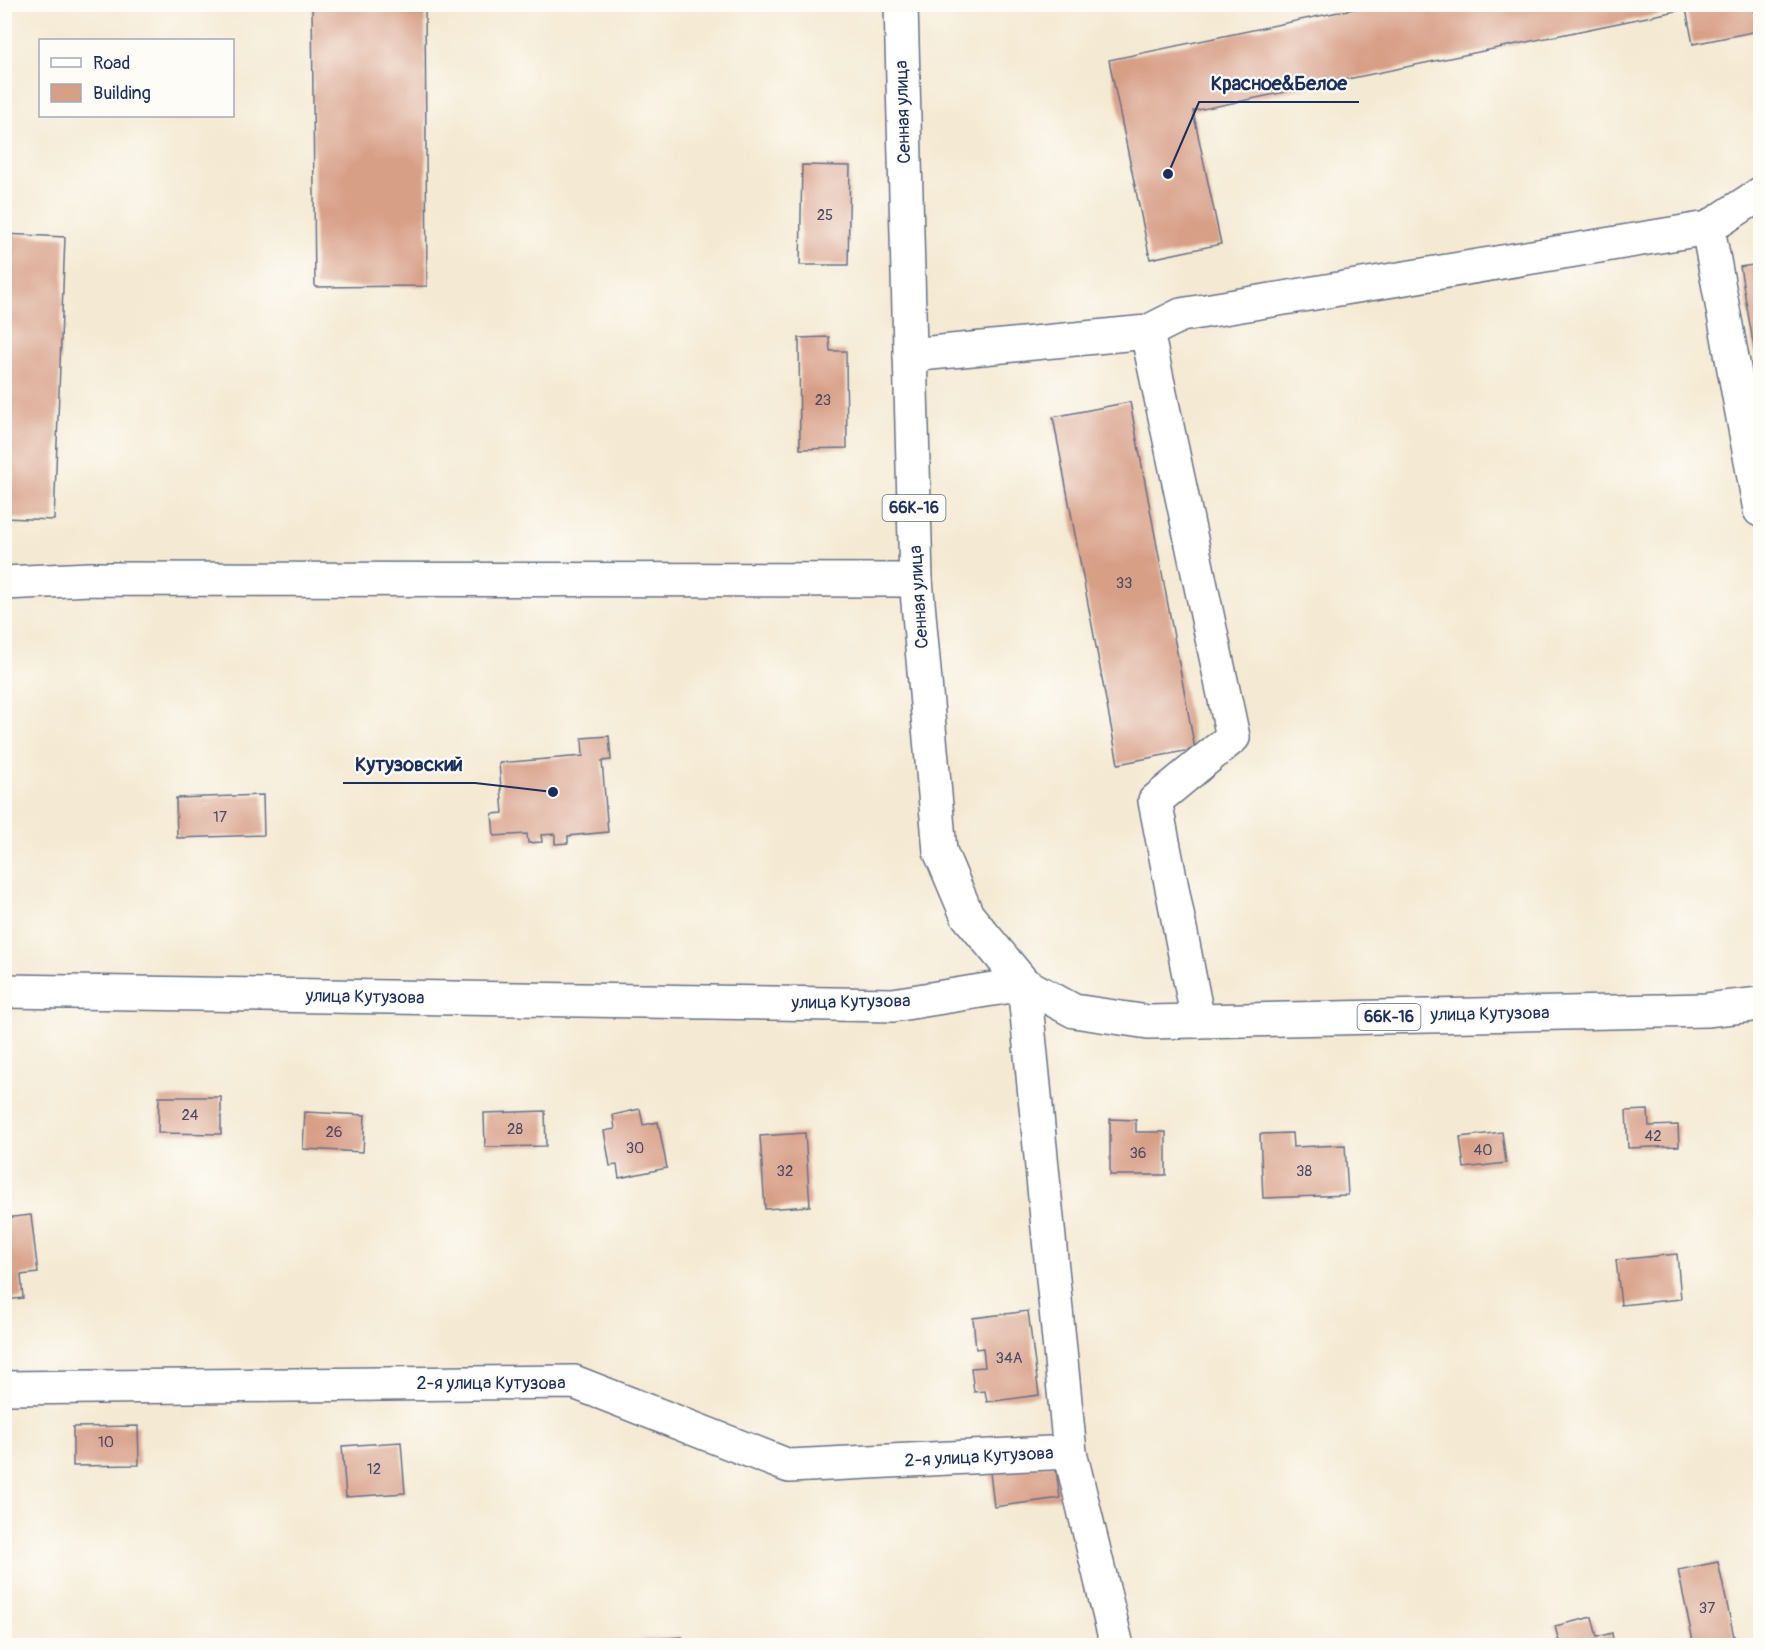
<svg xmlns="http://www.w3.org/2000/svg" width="1765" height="1650" font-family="Pangolin,sans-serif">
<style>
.building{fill:#d89f87}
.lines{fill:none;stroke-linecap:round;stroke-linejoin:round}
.minor-casing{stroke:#677087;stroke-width:36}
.major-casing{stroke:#677087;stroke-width:36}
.minor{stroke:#fff;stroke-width:33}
.major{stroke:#fff;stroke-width:33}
.labels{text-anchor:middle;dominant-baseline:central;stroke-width:4.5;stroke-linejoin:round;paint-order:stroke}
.number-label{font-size:15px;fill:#4a4b68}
.shield{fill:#fdfcf7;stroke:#5f6c8c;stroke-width:1.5}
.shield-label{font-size:16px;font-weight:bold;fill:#1b2f5e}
.street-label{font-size:18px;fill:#1b2f5e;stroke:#fdfcf7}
.leader{fill:none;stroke:#1b2f5e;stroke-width:2}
.callout-dot{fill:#1b2f5e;stroke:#fdfcf7;stroke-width:2}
.callout-label{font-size:20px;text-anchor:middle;font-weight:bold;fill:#1b2f5e;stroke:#fdfcf7;stroke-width:4.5;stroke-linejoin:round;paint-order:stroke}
</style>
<rect width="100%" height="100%" fill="#fdfcf7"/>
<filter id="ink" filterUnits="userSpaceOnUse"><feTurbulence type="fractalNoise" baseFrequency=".0167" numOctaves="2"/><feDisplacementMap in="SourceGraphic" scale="12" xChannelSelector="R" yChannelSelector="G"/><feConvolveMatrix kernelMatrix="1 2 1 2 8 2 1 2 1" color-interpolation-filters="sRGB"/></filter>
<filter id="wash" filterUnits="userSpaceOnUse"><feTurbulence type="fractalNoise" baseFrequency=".008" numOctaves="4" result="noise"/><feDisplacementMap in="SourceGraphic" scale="24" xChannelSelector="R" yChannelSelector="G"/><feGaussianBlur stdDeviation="1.35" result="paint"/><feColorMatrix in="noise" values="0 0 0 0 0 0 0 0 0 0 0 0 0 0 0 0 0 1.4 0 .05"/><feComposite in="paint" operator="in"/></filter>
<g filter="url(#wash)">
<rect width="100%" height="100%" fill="#f4e9d2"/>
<g id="blocks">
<path class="building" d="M 312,4 L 425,4 L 427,286 L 315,287 Z
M 1377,4 L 1753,4 L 1758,31 L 1693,44 L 1686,9 L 1193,111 L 1221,244 L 1150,259 L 1109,60 Z
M 802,165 L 850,166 L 848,265 L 800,265 Z
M 4,234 L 65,237 L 54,520 L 4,518 Z
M 1760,264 L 1760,377 L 1759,377 L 1740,267 Z
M 829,337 L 830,351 L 846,351 L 847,448 L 800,449 L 799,338 Z
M 1130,402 L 1195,749 L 1118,764 L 1053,417 Z
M 609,736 L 611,760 L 602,761 L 608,832 L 568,836 L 568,843 L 555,844 L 555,834 L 541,835 L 542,842 L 528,843 L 527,834 L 494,836 L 492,814 L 503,813 L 499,763 L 583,756 L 582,738 Z
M 263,795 L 264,835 L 177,838 L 176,798 Z
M 159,1097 L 221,1097 L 221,1134 L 158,1133 Z
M 640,1109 L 643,1125 L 658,1122 L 667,1168 L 619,1178 L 617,1165 L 610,1166 L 604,1131 L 615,1129 L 613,1115 Z
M 1648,1110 L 1649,1126 L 1678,1125 L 1679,1146 L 1628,1148 L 1626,1111 Z
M 545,1111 L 546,1146 L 485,1147 L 484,1113 Z
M 305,1112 L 365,1115 L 363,1152 L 303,1149 Z
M 1110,1119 L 1136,1120 L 1136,1132 L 1166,1132 L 1166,1175 L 1110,1175 Z
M 1502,1132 L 1506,1163 L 1464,1168 L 1460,1137 Z
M 805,1133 L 810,1206 L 765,1209 L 760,1136 Z
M 1292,1133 L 1293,1147 L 1345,1145 L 1348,1195 L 1263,1198 L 1260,1134 Z
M 31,1215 L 38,1273 L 21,1275 L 23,1298 L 4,1300 L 4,1218 Z
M 1677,1254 L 1681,1299 L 1621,1305 L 1616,1260 Z
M 1028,1311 L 1039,1395 L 987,1402 L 985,1391 L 974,1392 L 971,1368 L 985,1367 L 983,1348 L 976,1349 L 973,1318 Z
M 138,1426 L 139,1465 L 73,1466 L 73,1427 Z
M 401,1442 L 405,1493 L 346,1497 L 342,1446 Z
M 1055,1464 L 1060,1498 L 994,1507 L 990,1472 Z
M 1718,1562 L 1736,1646 L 1694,1646 L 1678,1570 Z
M 1592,1617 L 1597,1637 L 1612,1633 L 1614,1646 L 1560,1646 L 1555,1626 Z
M 682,1637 L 683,1646 L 621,1646 L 621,1641 Z
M 1466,1642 L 1466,1646 L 1452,1646 L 1451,1644 Z"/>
</g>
</g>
<g filter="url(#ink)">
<use href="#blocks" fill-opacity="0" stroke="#677087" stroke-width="1.5"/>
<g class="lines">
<defs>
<path id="minor" d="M 1708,228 L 1760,194
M 1147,332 L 1181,315 L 1708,228 L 1760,510
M 910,355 L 1147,332 L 1233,737 L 1155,801 L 1198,1021
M 4,583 L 90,579 L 916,580
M 4,991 L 893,1005 L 1024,984 L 1070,1452 L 1117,1646
M 4,1388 L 574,1382 L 789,1466 L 1070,1452"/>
<path id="major" d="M 901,4 L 916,580 L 940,851 L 967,915 L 1024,984 L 1074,1011 L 1148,1022 L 1706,1010 L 1760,1004"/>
</defs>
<use href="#minor" class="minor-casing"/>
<use href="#major" class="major-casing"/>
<use href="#minor" class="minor"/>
<use href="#major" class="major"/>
</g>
</g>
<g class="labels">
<g class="number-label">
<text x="825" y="215">25</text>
<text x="823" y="400">23</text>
<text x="1124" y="583">33</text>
<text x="220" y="817">17</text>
<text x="190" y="1115">24</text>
<text x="515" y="1129">28</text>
<text x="334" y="1132">26</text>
<text x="1653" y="1136">42</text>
<text x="635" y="1148">30</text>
<text x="1483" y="1150">40</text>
<text x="1138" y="1153">36</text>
<text x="785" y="1171">32</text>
<text x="1304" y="1171">38</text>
<text x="1009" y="1358">34А</text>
<text x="106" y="1442">10</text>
<text x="374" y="1469">12</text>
<text x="1707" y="1608">37</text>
</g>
<g class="shield">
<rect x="882.5" y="495" width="63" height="26" rx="4.5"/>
<rect x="1357.5" y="1004" width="63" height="26" rx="4.5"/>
</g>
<g class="shield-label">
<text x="914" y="508">66К-16</text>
<text x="1389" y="1017">66К-16</text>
</g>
<g class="street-label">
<text transform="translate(903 112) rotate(-92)">Сенная улица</text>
<text transform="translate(919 597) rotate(-94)">Сенная улица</text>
<text transform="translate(365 997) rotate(1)">улица Кутузова</text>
<text transform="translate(851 1002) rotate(-1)">улица Кутузова</text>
<text transform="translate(1490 1014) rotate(-1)">улица Кутузова</text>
<text x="491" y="1383">2-я улица Кутузова</text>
<text transform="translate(979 1457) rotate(-3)">2-я улица Кутузова</text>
</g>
</g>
<path class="leader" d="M1168 174L1199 102H1359M553 792L475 783H343"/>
<g class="callout-dot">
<circle cx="1168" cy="174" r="6"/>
<circle cx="553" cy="792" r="6"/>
</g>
<g class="callout-label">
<text x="1279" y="90">Красное&amp;Белое</text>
<text x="409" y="771">Кутузовский</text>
</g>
<rect width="1765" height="1650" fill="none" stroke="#fdfcf7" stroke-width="24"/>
<rect x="39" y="39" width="195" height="78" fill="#fdfcf7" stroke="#a3aaba" stroke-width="1.5"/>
<rect x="51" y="58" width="30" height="9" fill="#ffffff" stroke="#a3aaba" stroke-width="1.5"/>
<text x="93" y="69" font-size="18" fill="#1b2f5e">Road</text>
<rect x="51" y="84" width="30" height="18" fill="#d89f87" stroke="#a3aaba" stroke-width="1.5"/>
<text x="93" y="99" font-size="18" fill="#1b2f5e">Building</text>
</svg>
